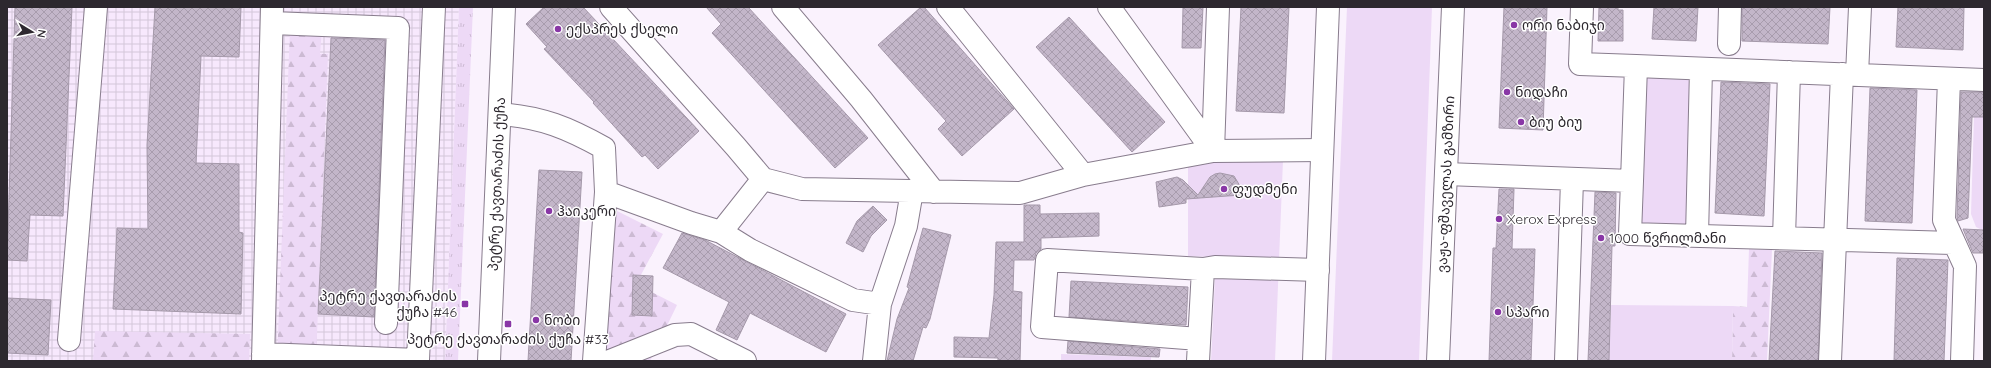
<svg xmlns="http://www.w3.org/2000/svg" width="1991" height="368" font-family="Quicksand,'Noto Sans Georgian',sans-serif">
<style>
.industrial{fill:url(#industrial-grid)}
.grass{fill:url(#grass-tufts)}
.forest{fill:url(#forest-firs)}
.green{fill:#edd9f6}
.building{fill:url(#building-cross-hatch);stroke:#a599aa}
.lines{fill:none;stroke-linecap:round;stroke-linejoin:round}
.minor-casing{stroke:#887c8d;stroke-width:24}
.major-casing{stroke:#887c8d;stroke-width:24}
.minor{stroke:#fff;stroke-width:22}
.major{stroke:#fff;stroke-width:22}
.poi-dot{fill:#8937a6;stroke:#fff;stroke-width:1.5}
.labels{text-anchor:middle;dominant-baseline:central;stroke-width:3;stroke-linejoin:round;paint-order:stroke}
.poi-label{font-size:14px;fill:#2d282f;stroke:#fff;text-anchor:start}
.street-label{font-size:14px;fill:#2d282f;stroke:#fff}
</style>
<defs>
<pattern id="industrial-grid" width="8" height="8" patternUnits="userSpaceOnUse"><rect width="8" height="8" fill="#f7e8fd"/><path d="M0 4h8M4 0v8" fill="none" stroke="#d4c7d9"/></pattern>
<pattern id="grass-tufts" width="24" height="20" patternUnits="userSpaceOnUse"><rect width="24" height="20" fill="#edd9f6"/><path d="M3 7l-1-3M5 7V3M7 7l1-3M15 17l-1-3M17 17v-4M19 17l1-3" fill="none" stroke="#ccbad3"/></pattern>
<pattern id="forest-firs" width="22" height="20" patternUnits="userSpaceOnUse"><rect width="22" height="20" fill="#edd9f6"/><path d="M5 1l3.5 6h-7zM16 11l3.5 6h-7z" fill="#ccbad3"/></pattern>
<pattern id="building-cross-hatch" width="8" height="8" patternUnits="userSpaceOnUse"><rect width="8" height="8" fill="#c3b6c9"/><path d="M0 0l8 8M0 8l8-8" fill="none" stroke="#a89cad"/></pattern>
</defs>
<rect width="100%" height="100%" fill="#faf2fd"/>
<path class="industrial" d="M 7,7 L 459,7 L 445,361 L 7,361 Z"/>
<path class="grass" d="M 459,7 L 473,7 L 458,361 L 445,361 Z"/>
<path class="forest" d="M 290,29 L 322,29 L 320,54 L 328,54 L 316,361 L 277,361 Z
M 595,200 L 663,234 L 636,284 L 677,305 L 650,361 L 588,361 Z
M 1749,249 L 1772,250 L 1767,361 L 1732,361 L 1733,306 L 1747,307 Z
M 95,331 L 250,334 L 249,361 L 93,361 Z"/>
<path class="green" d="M 1347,7 L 1432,7 L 1419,361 L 1332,361 Z
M 1640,76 L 1693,78 L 1689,227 L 1636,227 Z
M 1974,117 L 1984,117 L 1984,231 L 1976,227 L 1971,214 Z
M 1237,159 L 1283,160 L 1275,361 L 1211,361 L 1216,257 L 1188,256 L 1188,167 Z
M 1611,305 L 1733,306 L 1732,361 L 1609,361 Z
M 1061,354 L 1151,357 L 1151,361 L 1061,361 Z"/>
<path class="building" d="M 15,7 L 72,7 L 63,216 L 30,215 L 27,261 L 7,260 Z
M 155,7 L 241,7 L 239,57 L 201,56 L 196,163 L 239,164 L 239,232 L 243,233 L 241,314 L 113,309 L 117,228 L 148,229 L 147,145 Z
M 544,7 L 583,7 L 699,131 L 658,169 L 645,155 L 642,157 L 593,103 L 594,102 L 544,49 L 547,47 L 526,24 Z
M 706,7 L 748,7 L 868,138 L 835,168 L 712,33 L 721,24 Z
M 921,7 L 924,7 L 1014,109 L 962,156 L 938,129 L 946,121 L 878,45 Z
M 1183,7 L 1203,7 L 1201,48 L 1182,48 Z
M 1241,7 L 1289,7 L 1284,113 L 1236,111 Z
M 1504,7 L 1547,7 L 1543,130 L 1499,128 Z
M 1599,7 L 1618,7 L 1618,10 L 1623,10 L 1623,41 L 1598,41 Z
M 1654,7 L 1698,7 L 1696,41 L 1652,39 Z
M 1742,7 L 1830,7 L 1828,44 L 1742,41 Z
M 1898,7 L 1964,7 L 1963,50 L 1896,47 Z
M 1069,17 L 1165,122 L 1132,152 L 1036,47 Z
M 331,38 L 385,40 L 374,317 L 318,314 Z
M 1721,82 L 1770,84 L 1764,216 L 1715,213 Z
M 1870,88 L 1917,90 L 1912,223 L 1865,221 Z
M 1961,92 L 1984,92 L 1984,117 L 1972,117 L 1968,218 L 1958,221 L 1957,217 Z
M 539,170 L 582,172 L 571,361 L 528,361 Z
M 1220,173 L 1234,176 L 1240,186 L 1241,195 L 1186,199 L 1186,203 L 1159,207 L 1156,182 L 1177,177 L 1183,180 L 1198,195 L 1210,177 L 1215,174 Z
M 1499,189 L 1514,189 L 1512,249 L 1535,249 L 1531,361 L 1489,361 L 1493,248 L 1496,248 Z
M 1595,192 L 1616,193 L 1615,246 L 1612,246 L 1609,361 L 1588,361 Z
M 1024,205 L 1040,205 L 1040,214 L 1099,213 L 1099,236 L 1041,238 L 1041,249 L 1036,253 L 1034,260 L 1014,260 L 1013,291 L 1022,292 L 1020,361 L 998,361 L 998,358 L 954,357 L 954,337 L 989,338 L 994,295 L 996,242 L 1024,242 Z
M 873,206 L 887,220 L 871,236 L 863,252 L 846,243 L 857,221 Z
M 923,228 L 951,235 L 930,319 L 926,328 L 923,327 L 913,361 L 887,361 L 897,319 L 909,288 L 907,287 Z
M 1963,229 L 1984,230 L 1983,253 L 1973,253 Z
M 682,233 L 705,240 L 846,314 L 826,352 L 750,313 L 737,340 L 716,330 L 729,302 L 663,268 Z
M 1775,251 L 1822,253 L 1818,361 L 1769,361 Z
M 1897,258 L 1948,260 L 1944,361 L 1894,361 Z
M 633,275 L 653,276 L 652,316 L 632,315 Z
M 1071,281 L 1188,287 L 1186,325 L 1069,317 Z
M 7,298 L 51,300 L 48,355 L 7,353 Z
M 1068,341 L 1160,349 L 1159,357 L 1067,353 Z"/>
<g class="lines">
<defs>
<path id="minor" d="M 611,7 L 736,147 L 763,179 L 802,189 L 1020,193 L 1083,175 L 1213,151 L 1322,150
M 783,7 L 861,99 L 934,192
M 948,7 L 1083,175
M 1109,7 L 1213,151
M 1582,7 L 1580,64 L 1636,66
M 272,23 L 398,28 L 386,323
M 1729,44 L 1730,7
M 1857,75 L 1860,7
M 1949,79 L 1944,220 L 1965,266 L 1962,361
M 500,114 C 542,117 568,128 604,148 L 606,192 L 594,361
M 1213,151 L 1218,7
M 1446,174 L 1632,181 L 1636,66 L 1984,80
M 1632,181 L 1630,234 L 1953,243
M 606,192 L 691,223 L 721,232 L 750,250 L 853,300 L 880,304
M 721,232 L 763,179
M 1697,236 L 1701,69
M 1784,238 L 1789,72
M 1199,339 L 1042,327 L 1047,260 L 1203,269 L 1215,267 L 1318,270
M 69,340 L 96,7
M 263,354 L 418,360 L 434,7
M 263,361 L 272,7
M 610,361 L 675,335 L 691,334 L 745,361
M 874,361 L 880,304 L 906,226 L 912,191
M 1198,361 L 1203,269
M 1566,361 L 1572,180
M 1830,361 L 1842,74"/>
<g id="major">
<path id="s1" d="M 489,361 L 504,7"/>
<path d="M 1314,361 L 1328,7"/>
<path id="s2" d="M 1438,361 L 1453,7"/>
</g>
</defs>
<use href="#minor" class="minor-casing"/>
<use href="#major" class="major-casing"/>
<use href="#minor" class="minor"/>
<use href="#major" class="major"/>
</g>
<g class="poi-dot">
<circle cx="1514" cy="25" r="4"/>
<circle cx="558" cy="29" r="4"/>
<circle cx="1507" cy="92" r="4"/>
<circle cx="1521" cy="122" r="4"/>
<circle cx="1224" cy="189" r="4"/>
<circle cx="549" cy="211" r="4"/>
<circle cx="1499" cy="219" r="4"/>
<circle cx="1601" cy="238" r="4"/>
<rect x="461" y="300" width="8" height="8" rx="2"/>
<circle cx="1498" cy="312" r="4"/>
<circle cx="536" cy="320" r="4"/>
<rect x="504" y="320" width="8" height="8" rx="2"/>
</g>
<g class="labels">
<g class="poi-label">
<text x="1522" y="25">ორი ნაბიჯი</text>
<text x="566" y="29">ექსპრეს ქსელი</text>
<text x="1515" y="92">ნიდაჩი</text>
<text x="1529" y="122">ბიუ ბიუ</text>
<text x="1232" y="189">ფუდმენი</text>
<text x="557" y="211">ჰაიკერი</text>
<text x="1507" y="219">Xerox Express</text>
<text x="1609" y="238">1000 წვრილმანი</text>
<text x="457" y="296" text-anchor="end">პეტრე ქავთარაძის<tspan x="457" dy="16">ქუჩა #46</tspan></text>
<text x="1506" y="312">სპარი</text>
<text x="544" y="320">ნობი</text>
<text x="508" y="339" text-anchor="middle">პეტრე ქავთარაძის ქუჩა #33</text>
</g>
<g class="street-label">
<text stroke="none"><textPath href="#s1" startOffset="177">პეტრე ქავთარაძის ქუჩა</textPath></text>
<text stroke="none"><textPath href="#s2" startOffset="177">ვაჟა-ფშაველას გამზირი</textPath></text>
</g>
</g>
<rect width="1991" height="368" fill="none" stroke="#2d282f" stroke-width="16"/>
<g transform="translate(32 32) rotate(100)" stroke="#ffffff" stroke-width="3" paint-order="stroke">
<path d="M0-3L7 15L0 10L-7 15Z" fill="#2d282f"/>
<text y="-6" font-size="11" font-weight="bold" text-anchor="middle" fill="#2d282f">N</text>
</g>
</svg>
